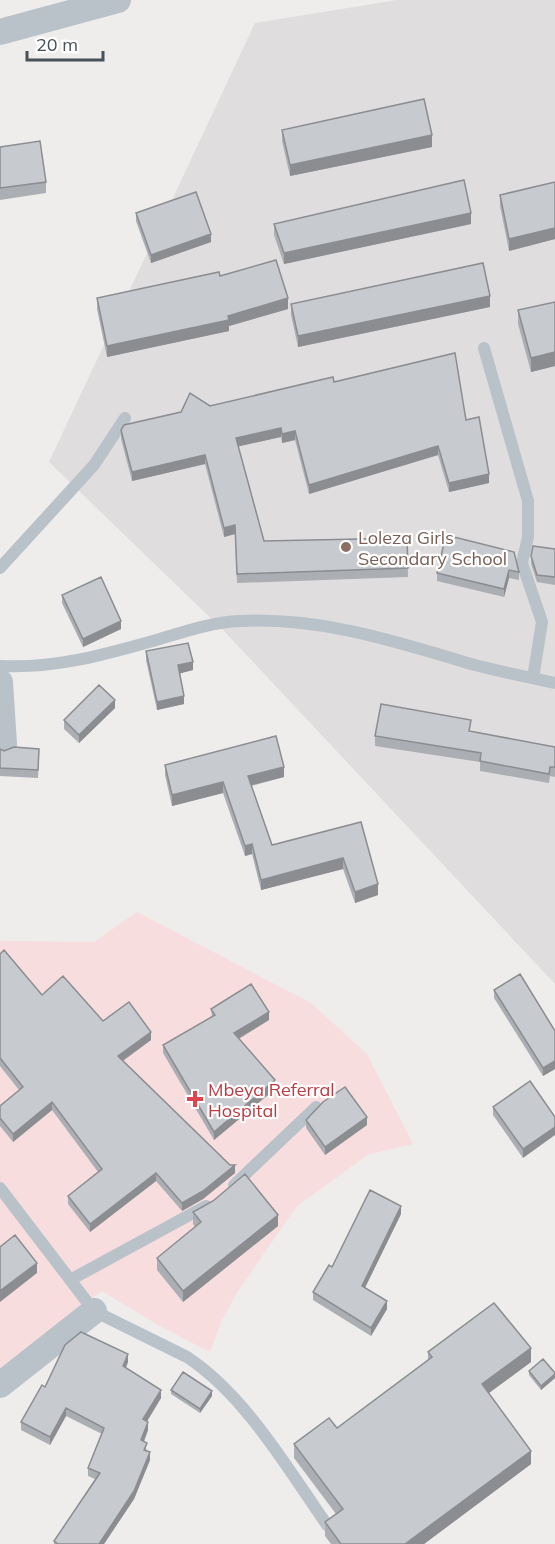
<svg xmlns="http://www.w3.org/2000/svg" width="555" height="1544" font-family="Mulish,sans-serif">
<style>
.education{fill:#e0ddde}
.medical{fill:#f8ddde}
.lines{fill:none;stroke-linecap:round;stroke-linejoin:round}
.service{stroke:#b8c2c8;stroke-width:12}
.minor{stroke:#b8c2c8;stroke-width:26}
.wall{fill:#abaeb2}
.shaded-wall{fill:#8b8d91}
.building{fill:#c7cacf;stroke:#8b8d91;stroke-width:1.5}
.education-dot{fill:#8d6e63;stroke:#fff;stroke-width:2}
.health-dot{fill:#e0444e;stroke:#fff;stroke-width:2}
.labels{text-anchor:middle;dominant-baseline:central;stroke-width:4.5;stroke-linejoin:round;paint-order:stroke}
.education-label{font-size:18px;fill:#785e54;stroke:#fff;text-anchor:start}
.health-label{font-size:18px;fill:#be3a42;stroke:#fff;text-anchor:start}
</style>
<rect width="100%" height="100%" fill="#efecec"/>
<path class="education" d="M 397,0 L 555,0 L 555,984 L 224,631 L 49,462 L 255,23 Z"/>
<path class="medical" d="M 137,912 L 311,1003 L 367,1054 L 413,1144 L 369,1154 L 297,1206 L 238,1291 L 222,1320 L 210,1352 L 158,1325 L 102,1291 L 0,1371 L 0,941 L 94,942 Z"/>
<g class="lines">
<path class="service" d="M 484,348 L 528,501 L 528,537 L 522,563 L 542,622 L 533,678
M 0,568 L 94,465 L 125,418
M 0,666 C 56,669 107,654 160,639 C 186,631 213,622 240,621 C 323,617 397,642 475,665 C 501,672 529,677 555,683
M 234,1185 L 316,1107
M 0,1188 L 94,1311 L 187,1357 C 245,1395 288,1469 327,1525
M 70,1280 L 206,1206"/>
<path class="minor" d="M 0,32 L 118,0
M 0,682 L 4,744
M 0,1385 L 94,1311"/>
</g>
<path class="wall" d="M 282,130 L 432,147 L 290,176 L 282,141 Z
M 0,147 L 46,182 L 46,193 L 0,200 Z
M 555,182 L 555,239 L 509,251 L 500,206 L 500,195 Z
M 136,213 L 211,242 L 151,263 L 136,221 Z
M 274,224 L 471,224 L 284,264 L 274,235 Z
M 220,276 L 288,309 L 229,326 L 229,331 L 107,357 L 97,309 L 97,298 Z
M 555,302 L 555,366 L 531,372 L 518,324 L 518,310 Z
M 291,304 L 490,307 L 298,347 L 291,315 Z
M 334,382 L 466,420 L 489,483 L 449,492 L 438,455 L 309,494 L 295,440 L 282,443 L 281,437 L 238,446 L 264,541 L 407,538 L 408,577 L 237,583 L 235,534 L 224,537 L 205,464 L 132,481 L 121,439 L 121,430 L 210,406 Z
M 446,535 L 519,572 L 519,580 L 509,578 L 504,597 L 437,581 L 437,573 Z
M 555,549 L 555,585 L 537,582 L 531,564 L 531,556 Z
M 62,595 L 121,629 L 83,647 L 62,603 Z
M 146,651 L 193,670 L 180,673 L 184,704 L 157,710 L 146,660 Z
M 115,708 L 79,743 L 64,729 L 64,720 Z
M 471,731 L 555,747 L 555,777 L 550,776 L 549,783 L 480,771 L 480,762 L 375,746 L 375,736 Z
M 0,749 L 39,757 L 38,778 L 0,776 Z
M 165,765 L 284,777 L 251,786 L 272,845 L 361,822 L 378,895 L 355,903 L 343,869 L 261,890 L 252,854 L 245,856 L 223,793 L 172,806 L 165,775 Z
M 0,954 L 42,995 L 151,1040 L 123,1061 L 235,1173 L 203,1199 L 182,1211 L 156,1181 L 90,1232 L 68,1204 L 68,1196 L 98,1172 L 52,1110 L 13,1142 L 0,1126 L 0,1106 L 19,1090 L 0,1066 Z
M 494,990 L 555,1031 L 555,1069 L 543,1076 L 494,998 Z
M 211,1009 L 269,1020 L 239,1039 L 275,1089 L 214,1140 L 163,1053 L 163,1045 L 212,1017 Z
M 530,1081 L 523,1158 L 493,1115 L 493,1107 Z
M 306,1120 L 367,1125 L 325,1155 L 306,1128 Z
M 193,1212 L 278,1226 L 183,1302 L 157,1270 L 157,1258 L 195,1227 L 193,1224 Z
M 401,1214 L 365,1287 L 387,1309 L 371,1336 L 313,1300 L 313,1292 L 332,1267 Z
M 428,1352 L 531,1362 L 489,1393 L 531,1464 L 424,1544 L 331,1544 L 325,1536 L 325,1522 L 336,1514 L 294,1458 L 294,1444 L 337,1428 L 428,1360 Z
M 128,1362 L 126,1368 L 161,1398 L 147,1421 L 148,1430 L 144,1442 L 150,1460 L 134,1499 L 104,1544 L 54,1544 L 54,1541 L 95,1479 L 88,1476 L 88,1468 L 102,1434 L 66,1416 L 50,1445 L 21,1430 L 21,1422 L 45,1387 Z
M 529,1371 L 555,1373 L 555,1378 L 541,1390 L 529,1375 Z
M 171,1390 L 212,1396 L 200,1413 L 171,1394 Z"/>
<path class="shaded-wall" d="M 432,135 L 432,147 L 290,176 L 290,165 Z
M 471,213 L 471,224 L 284,264 L 284,253 Z
M 555,228 L 555,239 L 509,251 L 509,239 Z
M 211,234 L 211,242 L 151,263 L 151,255 Z
M 490,296 L 490,307 L 298,347 L 298,336 Z
M 288,298 L 288,309 L 229,326 L 229,331 L 107,357 L 107,346 L 228,316 Z
M 555,352 L 555,366 L 531,372 L 531,358 Z
M 281,428 L 281,437 L 236,447 L 236,438 Z
M 295,431 L 295,440 L 282,443 L 282,434 Z
M 438,446 L 438,455 L 309,494 L 309,485 Z
M 205,455 L 205,464 L 132,481 L 132,472 Z
M 489,474 L 489,483 L 449,492 L 449,483 Z
M 235,525 L 235,534 L 224,537 L 224,528 Z
M 509,570 L 509,578 L 504,597 L 504,589 Z
M 121,621 L 121,629 L 83,647 L 83,639 Z
M 193,662 L 193,670 L 178,674 L 178,665 Z
M 184,696 L 184,704 L 157,710 L 157,702 Z
M 115,700 L 115,708 L 79,743 L 79,735 Z
M 284,767 L 284,777 L 248,786 L 248,776 Z
M 223,782 L 223,793 L 172,806 L 172,795 Z
M 252,844 L 252,854 L 245,856 L 245,846 Z
M 343,858 L 343,869 L 261,890 L 261,880 Z
M 378,884 L 378,895 L 355,903 L 355,892 Z
M 269,1012 L 269,1020 L 234,1041 L 234,1033 Z
M 151,1032 L 151,1040 L 118,1064 L 118,1056 Z
M 555,1061 L 555,1069 L 543,1076 L 543,1068 Z
M 275,1080 L 275,1089 L 214,1140 L 214,1132 Z
M 52,1102 L 52,1110 L 13,1142 L 13,1134 Z
M 367,1117 L 367,1125 L 325,1155 L 325,1147 Z
M 555,1127 L 555,1135 L 523,1158 L 523,1149 Z
M 235,1165 L 235,1173 L 203,1199 L 182,1211 L 182,1203 Z
M 156,1173 L 156,1181 L 90,1232 L 90,1224 Z
M 401,1206 L 401,1214 L 362,1294 L 362,1286 Z
M 278,1215 L 278,1226 L 183,1302 L 183,1291 Z
M 37,1263 L 37,1273 L 0,1302 L 0,1291 Z
M 387,1301 L 387,1309 L 371,1336 L 371,1328 Z
M 531,1348 L 531,1362 L 482,1398 L 482,1384 Z
M 128,1354 L 128,1362 L 123,1374 L 123,1366 Z
M 555,1374 L 555,1378 L 541,1390 L 541,1386 Z
M 161,1390 L 161,1398 L 143,1428 L 143,1419 Z
M 212,1391 L 212,1396 L 200,1413 L 200,1409 Z
M 66,1408 L 66,1416 L 50,1445 L 50,1437 Z
M 148,1422 L 148,1430 L 141,1448 L 141,1440 Z
M 531,1451 L 531,1464 L 424,1544 L 405,1544 Z
M 150,1452 L 150,1460 L 134,1499 L 104,1544 L 99,1544 Z"/>
<path class="building" d="M 424,99 L 432,135 L 290,165 L 282,130 Z
M 40,141 L 46,182 L 0,188 L 0,147 Z
M 464,180 L 471,213 L 284,253 L 274,224 Z
M 555,182 L 555,228 L 509,239 L 500,195 Z
M 196,192 L 211,234 L 151,255 L 136,213 Z
M 276,260 L 288,298 L 228,316 L 229,320 L 107,346 L 97,298 L 219,272 L 220,276 Z
M 483,263 L 490,296 L 298,336 L 291,304 Z
M 555,302 L 555,352 L 531,358 L 518,310 Z
M 455,353 L 466,420 L 479,417 L 489,474 L 449,483 L 438,446 L 309,485 L 295,431 L 282,434 L 281,428 L 236,438 L 264,541 L 407,538 L 408,568 L 237,574 L 235,525 L 224,528 L 205,455 L 132,472 L 121,430 L 124,425 L 181,412 L 190,393 L 210,406 L 333,377 L 334,382 Z
M 446,535 L 514,552 L 519,572 L 509,570 L 504,589 L 437,573 Z
M 533,546 L 555,549 L 555,577 L 537,575 L 531,556 Z
M 101,577 L 121,621 L 83,639 L 62,595 Z
M 188,643 L 193,662 L 178,665 L 184,696 L 157,702 L 146,651 Z
M 99,685 L 115,700 L 79,735 L 64,720 Z
M 381,704 L 471,720 L 469,731 L 555,747 L 555,767 L 550,767 L 549,774 L 480,761 L 481,753 L 375,736 Z
M 276,736 L 284,767 L 248,776 L 272,845 L 361,822 L 378,884 L 355,892 L 343,858 L 261,880 L 252,844 L 245,846 L 223,782 L 172,795 L 165,765 Z
M 14,747 L 39,749 L 38,770 L 0,768 L 0,749 L 4,751 Z
M 4,950 L 42,995 L 63,976 L 103,1021 L 129,1002 L 151,1032 L 118,1056 L 230,1165 L 235,1165 L 203,1191 L 182,1203 L 156,1173 L 90,1224 L 68,1196 L 102,1169 L 52,1102 L 13,1134 L 0,1118 L 0,1106 L 23,1087 L 0,1058 L 0,954 Z
M 520,974 L 555,1031 L 555,1061 L 543,1068 L 494,990 Z
M 251,984 L 269,1012 L 234,1033 L 275,1080 L 214,1132 L 163,1045 L 215,1015 L 211,1009 Z
M 530,1081 L 555,1117 L 555,1127 L 523,1149 L 493,1107 Z
M 345,1087 L 367,1117 L 325,1147 L 306,1120 L 323,1102 Z
M 245,1174 L 278,1215 L 183,1291 L 157,1258 L 201,1222 L 193,1212 L 213,1201 Z
M 370,1190 L 401,1206 L 362,1286 L 387,1301 L 371,1328 L 313,1292 L 329,1265 L 332,1267 Z
M 15,1235 L 37,1263 L 0,1291 L 0,1247 Z
M 494,1303 L 531,1348 L 482,1384 L 531,1451 L 405,1544 L 341,1544 L 325,1522 L 343,1509 L 294,1444 L 329,1418 L 337,1428 L 432,1357 L 428,1352 Z
M 81,1332 L 128,1354 L 123,1366 L 161,1390 L 143,1419 L 148,1422 L 141,1440 L 147,1443 L 144,1450 L 150,1452 L 134,1491 L 99,1544 L 58,1544 L 54,1541 L 100,1473 L 88,1468 L 104,1428 L 66,1408 L 50,1437 L 21,1422 L 42,1385 L 45,1387 L 65,1345 Z
M 543,1359 L 555,1373 L 555,1374 L 541,1386 L 529,1371 Z
M 183,1372 L 212,1391 L 200,1409 L 171,1390 Z"/>
<circle class="education-dot" cx="346" cy="547" r="6"/>
<path class="health-dot" d="M192 1090h6v6h6v6h-6v6h-6v-6h-6v-6h6z"/>
<g class="labels">
<g class="education-label">
<text x="358" y="537">Loleza Girls<tspan x="358" dy="21">Secondary School</tspan></text>
</g>
<g class="health-label">
<text x="208" y="1089">Mbeya Referral<tspan x="208" dy="21">Hospital</tspan></text>
</g>
</g>
<path d="M27 51v9h76v-9" fill="none" stroke="#465158" stroke-width="3"/>
<text x="36" y="51" font-size="18" fill="#465158" stroke="#ffffff" stroke-width="4.5" paint-order="stroke">20 m</text>
</svg>
